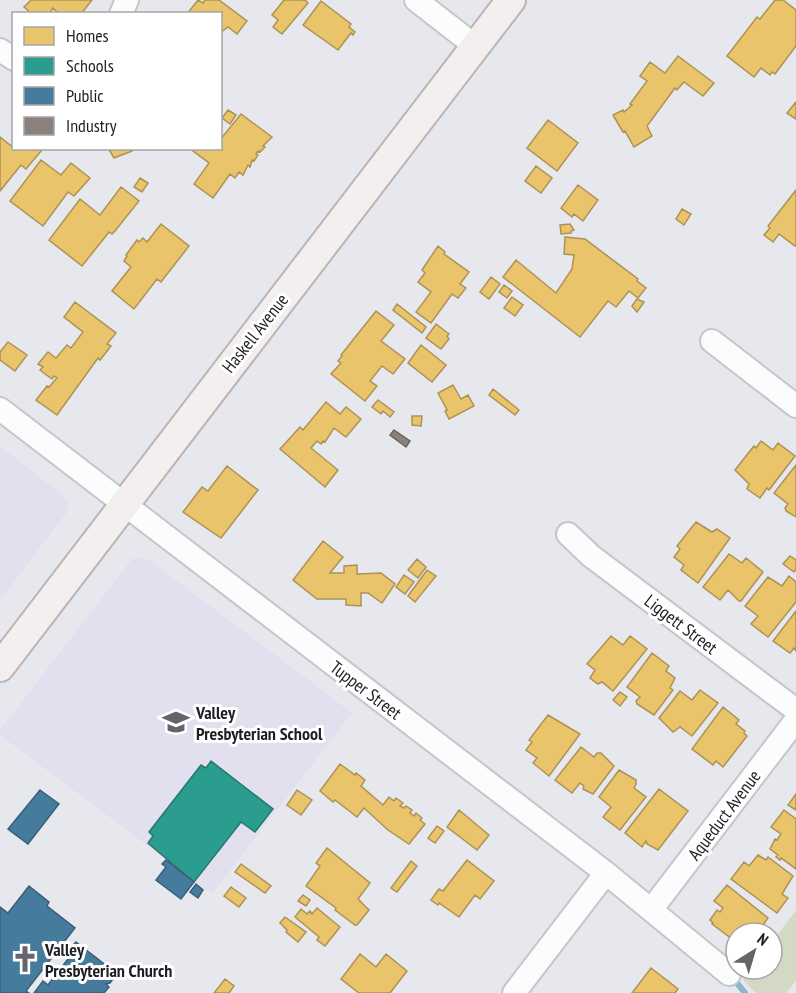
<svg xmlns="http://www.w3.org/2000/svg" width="796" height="993" font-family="'PT Sans Narrow',sans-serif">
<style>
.education{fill:#e2e0ef}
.green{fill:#d4d9c5}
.homes{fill:#e9c46a;stroke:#ac9255;stroke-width:1.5}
.schools{fill:#2a9d8f;stroke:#26776f;stroke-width:1.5}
.public{fill:#457b9d;stroke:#395f78;stroke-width:1.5}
.industry{fill:#8a817c;stroke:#6a6461;stroke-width:1.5}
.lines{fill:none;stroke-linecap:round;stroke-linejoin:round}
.stream{stroke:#8fb4d3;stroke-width:6}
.minor-casing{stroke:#c5c6cb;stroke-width:26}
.major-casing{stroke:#bcb3b5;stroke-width:32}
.minor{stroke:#fbfcfc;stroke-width:22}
.major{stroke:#f4efef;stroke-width:28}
.labels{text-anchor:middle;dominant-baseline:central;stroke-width:6;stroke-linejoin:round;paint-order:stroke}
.street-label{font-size:18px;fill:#1e1f23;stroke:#fff}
.poi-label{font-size:18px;font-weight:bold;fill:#1e1f23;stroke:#fff;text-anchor:start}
</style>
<rect width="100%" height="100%" fill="#e7e8ee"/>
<path class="education" d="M 0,446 L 64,496 L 69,504 L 67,512 L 0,600 Z
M 139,557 L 152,562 L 352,713 L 212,894 L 0,735 L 0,730 L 127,565 L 132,559 Z"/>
<path class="green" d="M 796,910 L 796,981 L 786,993 L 756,993 L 743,980 L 751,969 L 772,969 L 772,942 Z"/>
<path class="homes" d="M 31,0 L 92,0 L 81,14 L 59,14 L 53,8 L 49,14 L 32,14 L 24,7 Z
M 198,0 L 203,3 L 205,0 L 219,0 L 247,21 L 237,34 L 228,27 L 220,33 L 220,14 L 187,14 Z
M 284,0 L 305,0 L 308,3 L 282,34 L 273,27 L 278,20 L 272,15 Z
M 775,0 L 783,0 L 796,10 L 796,46 L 775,74 L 772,72 L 770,75 L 761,68 L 754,77 L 727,56 L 757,17 L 760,19 Z
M 321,1 L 351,24 L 349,27 L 355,32 L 353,35 L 351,33 L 338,50 L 303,25 Z
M 678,56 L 714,83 L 703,96 L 684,82 L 677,90 L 675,88 L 647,126 L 652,136 L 634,147 L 625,131 L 623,132 L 613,115 L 623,110 L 624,112 L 632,105 L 630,104 L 647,81 L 640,76 L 650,62 L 665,73 Z
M 796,102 L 796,119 L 787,113 Z
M 228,110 L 236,115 L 230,124 L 222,118 Z
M 241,114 L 272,137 L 263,146 L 265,147 L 260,152 L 258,151 L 256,154 L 258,155 L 254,161 L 252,160 L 250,167 L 248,165 L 243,175 L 239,172 L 235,178 L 230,174 L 213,198 L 194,184 L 209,163 L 193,151 L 195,148 L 220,148 L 220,140 Z
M 548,120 L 578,143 L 557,171 L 527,148 Z
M 0,137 L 14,148 L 42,150 L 26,169 L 21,165 L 0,191 Z
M 108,148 L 131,148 L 132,151 L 114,158 Z
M 41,160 L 61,175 L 71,163 L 90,178 L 74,196 L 68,192 L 43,226 L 10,201 Z
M 536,166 L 552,178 L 541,193 L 525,181 Z
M 140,178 L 148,183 L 142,192 L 134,187 Z
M 578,185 L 598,200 L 583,221 L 574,214 L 572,217 L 561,208 Z
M 121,187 L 139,201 L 115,231 L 112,234 L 109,232 L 82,266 L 49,240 L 80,199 L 100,215 Z
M 796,190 L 796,244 L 795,246 L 779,234 L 773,242 L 764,235 L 770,228 L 768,226 Z
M 682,209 L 691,214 L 684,225 L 676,219 Z
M 161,224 L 189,246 L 161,282 L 157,279 L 134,309 L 112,291 L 131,267 L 124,261 L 127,256 L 126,255 L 137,240 L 139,242 L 143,238 L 147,242 Z
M 570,224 L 574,230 L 571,231 L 571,233 L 561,234 L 560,225 Z
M 565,237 L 585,239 L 638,279 L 637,281 L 646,288 L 638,298 L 629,291 L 616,307 L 608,301 L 580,337 L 503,277 L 516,260 L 556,293 L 572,269 L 574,255 L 564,254 Z
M 438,246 L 445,252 L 444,254 L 469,272 L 460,284 L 466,288 L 458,298 L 452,294 L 431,323 L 416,312 L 431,292 L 418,282 L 425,273 L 422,270 Z
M 491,277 L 500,284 L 489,299 L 480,292 Z
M 504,285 L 512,291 L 507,298 L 499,292 Z
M 512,297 L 523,305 L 515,316 L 504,308 Z
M 637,299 L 644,302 L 637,312 L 632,306 Z
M 75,302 L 116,333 L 107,344 L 111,346 L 100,360 L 98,358 L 57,415 L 36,400 L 47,386 L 49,387 L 57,378 L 54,376 L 52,379 L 45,374 L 40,370 L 43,367 L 38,364 L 48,352 L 56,358 L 67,345 L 71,348 L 83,332 L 64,317 Z
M 397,304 L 426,327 L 422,333 L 393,310 Z
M 376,311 L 394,325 L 381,341 L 405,359 L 393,374 L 382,366 L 370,381 L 377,386 L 365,401 L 331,374 L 341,363 L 338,361 L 342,356 L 341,355 Z
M 436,324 L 449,334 L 447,336 L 449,339 L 441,349 L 426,338 Z
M 8,342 L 27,355 L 15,371 L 0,360 L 0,352 Z
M 421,345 L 446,365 L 432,382 L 408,363 Z
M 453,385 L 461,399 L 468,395 L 474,406 L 449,419 L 445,411 L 447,410 L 438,393 Z
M 493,389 L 519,410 L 515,415 L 489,395 Z
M 378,400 L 394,412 L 390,417 L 383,411 L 381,414 L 372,407 Z
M 326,402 L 340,414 L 346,407 L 361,419 L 346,437 L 334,428 L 325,442 L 323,441 L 321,444 L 317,441 L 311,448 L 338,470 L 325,487 L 280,449 L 300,427 L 303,430 Z
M 412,416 L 422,416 L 421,426 L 412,425 Z
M 761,441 L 773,450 L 778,443 L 795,456 L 769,490 L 767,488 L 760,498 L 747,489 L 749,484 L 735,470 L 754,446 L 756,448 Z
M 796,465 L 796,517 L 786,511 L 785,508 L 788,504 L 774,493 Z
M 227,466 L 258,490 L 221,538 L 183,512 L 202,487 L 208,491 Z
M 696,522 L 712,532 L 717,529 L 730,538 L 698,583 L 681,570 L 684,565 L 674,557 L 680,549 L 677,546 Z
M 323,541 L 343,557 L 330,573 L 344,573 L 344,566 L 357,565 L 357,574 L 381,573 L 395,584 L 382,603 L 368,593 L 361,593 L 361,606 L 346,605 L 346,599 L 317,599 L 293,580 Z
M 729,554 L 742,563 L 746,558 L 763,572 L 741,601 L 739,601 L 728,590 L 720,600 L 703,587 Z
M 790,556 L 796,560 L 796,569 L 794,572 L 783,564 Z
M 417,559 L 426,567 L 418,578 L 408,570 Z
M 427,570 L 436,576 L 415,602 L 408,596 Z
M 404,575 L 414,582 L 405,594 L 396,587 Z
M 789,576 L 796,582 L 796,602 L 768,637 L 751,624 L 758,616 L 745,606 L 768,577 L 782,586 Z
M 796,611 L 796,651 L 794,648 L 790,653 L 773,641 Z
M 611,636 L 623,645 L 630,636 L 647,649 L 613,691 L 602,682 L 598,684 L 590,678 L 595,670 L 587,664 Z
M 652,653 L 669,666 L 666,671 L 675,678 L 670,688 L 673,690 L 654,715 L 637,704 L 636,701 L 640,697 L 627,687 Z
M 700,690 L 718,703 L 692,736 L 680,727 L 673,732 L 659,718 L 680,691 L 692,700 Z
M 620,692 L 627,697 L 620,706 L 613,700 Z
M 723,707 L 739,720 L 736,724 L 745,731 L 744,733 L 747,736 L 723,767 L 716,761 L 713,765 L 692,749 Z
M 548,715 L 580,734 L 549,776 L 533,763 L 537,758 L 526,750 L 532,742 L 529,740 Z
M 581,747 L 594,757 L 597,753 L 601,753 L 614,766 L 593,794 L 583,789 L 584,786 L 580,783 L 572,793 L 555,780 Z
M 340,764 L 355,775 L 356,773 L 365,780 L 361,786 L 383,805 L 389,797 L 394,801 L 396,798 L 403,803 L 400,806 L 404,808 L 406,806 L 412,810 L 410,813 L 414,816 L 416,813 L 422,818 L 420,820 L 425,824 L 409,844 L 388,830 L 364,808 L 357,817 L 335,800 L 333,802 L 320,791 Z
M 619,770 L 636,780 L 636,784 L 634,788 L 646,797 L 620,830 L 603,817 L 611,807 L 599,797 Z
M 659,789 L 688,811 L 658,850 L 647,844 L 646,841 L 642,847 L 625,833 Z
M 297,790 L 312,800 L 301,815 L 287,805 Z
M 796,794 L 796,810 L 788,805 Z
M 459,810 L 489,835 L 477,850 L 447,827 Z
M 784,810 L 796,819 L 796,869 L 781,858 L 780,860 L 776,857 L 778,855 L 770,849 L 775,839 L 777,840 L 781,834 L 771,827 Z
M 437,826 L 444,831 L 435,843 L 428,838 Z
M 327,848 L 370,883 L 358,899 L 369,910 L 357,925 L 355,925 L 335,910 L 336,908 L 306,886 L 320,866 L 316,863 Z
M 758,855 L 766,860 L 768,857 L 793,876 L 782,894 L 788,898 L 777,913 L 731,879 L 744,862 L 749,866 Z
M 467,860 L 494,881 L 480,899 L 475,895 L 459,917 L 439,903 L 438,905 L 431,900 L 439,889 L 443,891 Z
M 411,861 L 417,866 L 397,892 L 391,888 Z
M 241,864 L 271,886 L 265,893 L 235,872 Z
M 727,885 L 768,918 L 759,931 L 753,927 L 752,933 L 736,933 L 736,942 L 712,924 L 713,923 L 710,920 L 717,910 L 720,912 L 723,908 L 714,901 Z
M 231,887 L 246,898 L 239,907 L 224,896 Z
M 303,895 L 310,900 L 306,906 L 298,901 Z
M 317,908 L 340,927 L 325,946 L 317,940 L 319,937 L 295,917 L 301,909 L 307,914 L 310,911 L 312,914 Z
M 285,917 L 306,932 L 298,942 L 286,932 L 287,930 L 280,923 Z
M 360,954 L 376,967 L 386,954 L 407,971 L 390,993 L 359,993 L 341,979 Z
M 651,968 L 678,989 L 675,993 L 632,993 Z
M 225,979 L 234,986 L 229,993 L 214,993 Z"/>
<path class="schools" d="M 211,761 L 273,809 L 255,832 L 241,822 L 194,882 L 148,843 L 153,836 L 149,832 L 201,765 L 206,768 Z"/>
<path class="public" d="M 40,790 L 59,804 L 28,844 L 8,829 Z
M 166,860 L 194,882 L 181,899 L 156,880 L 166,867 L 162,864 Z
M 196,884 L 203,890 L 198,898 L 190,892 Z
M 29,886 L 49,902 L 47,906 L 75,928 L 26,991 L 29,993 L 0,993 L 0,907 L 8,913 Z
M 76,942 L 117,974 L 110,983 L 106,984 L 109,987 L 104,993 L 34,993 L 43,981 L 48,985 L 68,959 L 65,957 L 65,954 Z"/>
<path class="industry" d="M 394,430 L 410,441 L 406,447 L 390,435 Z"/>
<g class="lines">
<path class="stream" d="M 732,977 L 745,993"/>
<defs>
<path id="minor" d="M 416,0 L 475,46
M 121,14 L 127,0
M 0,50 L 14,59
M 712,341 L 796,406
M 0,409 L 606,873 L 729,974
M 568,534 L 591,556 L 796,710
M 651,910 L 796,720
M 514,993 L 606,873"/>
<path id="major" d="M 0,667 L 511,0"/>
</defs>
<use href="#minor" class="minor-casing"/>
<use href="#major" class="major-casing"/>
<use href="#minor" class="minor"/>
<use href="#major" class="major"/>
</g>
<defs>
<symbol id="school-bare" viewBox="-9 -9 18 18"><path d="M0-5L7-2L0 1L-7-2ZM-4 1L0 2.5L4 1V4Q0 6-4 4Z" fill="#64656a" stroke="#fff" stroke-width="2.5" paint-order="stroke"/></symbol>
<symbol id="church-bare" viewBox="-9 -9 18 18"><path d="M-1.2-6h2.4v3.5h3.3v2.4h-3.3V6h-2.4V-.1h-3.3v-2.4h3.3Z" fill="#64656a" stroke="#fff" stroke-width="2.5" paint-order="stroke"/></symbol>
</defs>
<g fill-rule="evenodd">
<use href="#school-bare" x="157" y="703" width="38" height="38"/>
<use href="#church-bare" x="6" y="940" width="38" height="38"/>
</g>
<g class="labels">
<g class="street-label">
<text transform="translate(255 333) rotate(-52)">Haskell Avenue</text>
<text transform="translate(681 624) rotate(37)">Liggett Street</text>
<text transform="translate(366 690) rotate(37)">Tupper Street</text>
<text transform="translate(724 815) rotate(-53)">Aqueduct Avenue</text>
</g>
<g class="poi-label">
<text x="196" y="712">Valley<tspan x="196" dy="21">Presbyterian School</tspan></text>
<text x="45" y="949">Valley<tspan x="45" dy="21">Presbyterian Church</tspan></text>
</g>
</g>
<rect x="12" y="12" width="210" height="138" fill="#ffffff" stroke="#a5a5a7" stroke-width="1.5"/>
<rect x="24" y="27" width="30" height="18" fill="#e9c46a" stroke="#a5a5a7" stroke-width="1.5"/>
<text x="66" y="42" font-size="18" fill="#1e1f23">Homes</text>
<rect x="24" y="57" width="30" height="18" fill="#2a9d8f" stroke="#a5a5a7" stroke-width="1.5"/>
<text x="66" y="72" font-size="18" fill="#1e1f23">Schools</text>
<rect x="24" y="87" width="30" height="18" fill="#457b9d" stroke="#a5a5a7" stroke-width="1.5"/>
<text x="66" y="102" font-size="18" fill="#1e1f23">Public</text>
<rect x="24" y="117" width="30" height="18" fill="#8a817c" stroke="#a5a5a7" stroke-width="1.5"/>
<text x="66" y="132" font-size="18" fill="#1e1f23">Industry</text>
<g transform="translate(754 951) rotate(37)"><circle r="28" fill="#ffffff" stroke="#a5a5a7" stroke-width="1.5"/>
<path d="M0-4.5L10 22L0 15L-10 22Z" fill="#64656a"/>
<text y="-9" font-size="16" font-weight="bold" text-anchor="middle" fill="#1e1f23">N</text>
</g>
</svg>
